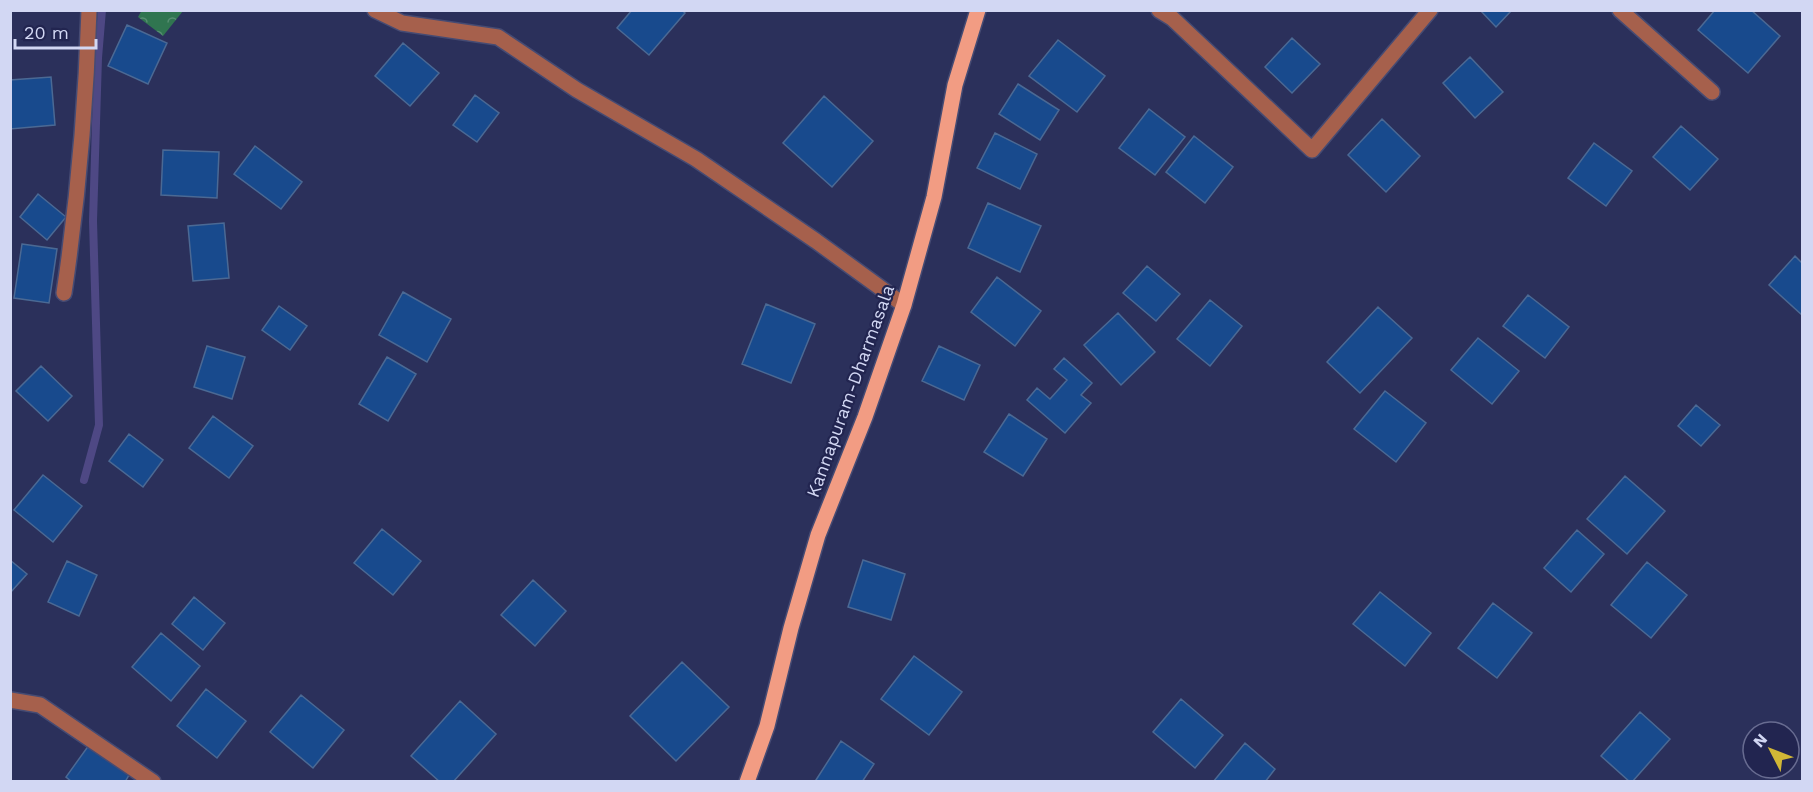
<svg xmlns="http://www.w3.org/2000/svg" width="1813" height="792" font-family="'Work Sans',sans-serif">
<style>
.forest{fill:url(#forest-crowns)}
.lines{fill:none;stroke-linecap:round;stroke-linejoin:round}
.stream{stroke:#4e4884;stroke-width:8}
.building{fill:#184a8d;stroke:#4b6994;stroke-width:1.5}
.minor-casing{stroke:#464b73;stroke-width:18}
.major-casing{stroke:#464b73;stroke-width:18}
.minor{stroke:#a6604c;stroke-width:15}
.major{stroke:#f29c83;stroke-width:15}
.labels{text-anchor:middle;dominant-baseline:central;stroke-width:4.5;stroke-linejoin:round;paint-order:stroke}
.street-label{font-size:18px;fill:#d2d7f3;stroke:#222550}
</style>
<defs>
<pattern id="forest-crowns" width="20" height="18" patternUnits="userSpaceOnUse" patternTransform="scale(1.5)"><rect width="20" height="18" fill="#307550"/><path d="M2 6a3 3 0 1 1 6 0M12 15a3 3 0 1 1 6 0" fill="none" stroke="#578e72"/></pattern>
</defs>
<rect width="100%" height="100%" fill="#2b305b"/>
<path class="forest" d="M 142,10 L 183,10 L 183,11 L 163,36 L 138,17 Z"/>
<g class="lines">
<path class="stream" d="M 84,480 L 99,425 L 93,221 L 98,58 L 102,10"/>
</g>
<path class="building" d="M 632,10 L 682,10 L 685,13 L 649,55 L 617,28 Z
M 1480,10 L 1512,10 L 1496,27 Z
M 1715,10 L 1751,10 L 1780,36 L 1748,73 L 1698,30 Z
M 127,25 L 167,43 L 148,84 L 108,66 Z
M 1292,38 L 1320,64 L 1292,93 L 1265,67 Z
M 1058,40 L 1105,76 L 1077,112 L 1029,76 Z
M 403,43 L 439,73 L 410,106 L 375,76 Z
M 1470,57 L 1503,92 L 1475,118 L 1443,83 Z
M 51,77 L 55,125 L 10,129 L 10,80 Z
M 1018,84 L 1059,110 L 1040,140 L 999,114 Z
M 475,95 L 499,113 L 477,142 L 453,125 Z
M 824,96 L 873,141 L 832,187 L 783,143 Z
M 1149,109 L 1185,137 L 1155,175 L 1119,148 Z
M 1382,119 L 1420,156 L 1386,192 L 1348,155 Z
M 1681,126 L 1718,159 L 1690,190 L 1653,157 Z
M 995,133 L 1037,154 L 1020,189 L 977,168 Z
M 1194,136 L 1233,167 L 1205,203 L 1166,172 Z
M 1594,143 L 1632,171 L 1606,206 L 1568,178 Z
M 255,146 L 302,182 L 281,209 L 234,174 Z
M 163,150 L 219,152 L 217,198 L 161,195 Z
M 38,194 L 66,217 L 47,240 L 20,217 Z
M 988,203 L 1041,226 L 1020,272 L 968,248 Z
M 224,223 L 229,278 L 193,281 L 188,226 Z
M 22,244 L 57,249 L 49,303 L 14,298 Z
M 1795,256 L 1802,263 L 1802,315 L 1769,285 Z
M 1147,266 L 1180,294 L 1156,321 L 1123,293 Z
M 997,277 L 1041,311 L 1015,346 L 971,312 Z
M 403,292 L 451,319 L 427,362 L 379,335 Z
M 1528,295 L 1569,327 L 1545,358 L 1503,326 Z
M 1210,300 L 1242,326 L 1210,366 L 1177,339 Z
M 766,304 L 815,324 L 791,383 L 742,364 Z
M 279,306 L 307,326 L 290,350 L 262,330 Z
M 1378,307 L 1412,338 L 1360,393 L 1327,362 Z
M 1118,313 L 1155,352 L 1121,385 L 1084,345 Z
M 1478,338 L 1519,371 L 1492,404 L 1451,370 Z
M 207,346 L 245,357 L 232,399 L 194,387 Z
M 939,346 L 980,365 L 964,400 L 922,381 Z
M 387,357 L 416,374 L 388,421 L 359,404 Z
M 1064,358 L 1092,383 L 1081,395 L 1091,403 L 1065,433 L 1027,400 L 1037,388 L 1050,399 L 1067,380 L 1054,369 Z
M 41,366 L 72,396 L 48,421 L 16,391 Z
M 1385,391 L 1426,423 L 1396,462 L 1354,429 Z
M 1696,405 L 1720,425 L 1701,446 L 1678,426 Z
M 1009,414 L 1047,439 L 1023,476 L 984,452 Z
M 213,416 L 253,446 L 229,478 L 189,448 Z
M 129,434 L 163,460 L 143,487 L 109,461 Z
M 43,475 L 82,506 L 53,542 L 14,510 Z
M 1625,476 L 1665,511 L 1627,554 L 1587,519 Z
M 382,529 L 421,561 L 393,595 L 354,563 Z
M 1577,530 L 1604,554 L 1571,592 L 1544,568 Z
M 10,560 L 27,574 L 10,593 Z
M 863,560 L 905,574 L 891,620 L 848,607 Z
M 67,561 L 97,575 L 79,616 L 48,602 Z
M 1647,562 L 1687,595 L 1651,638 L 1611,605 Z
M 533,580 L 566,611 L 535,646 L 501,615 Z
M 1380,592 L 1431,633 L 1405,666 L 1353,624 Z
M 194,597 L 225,623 L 203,650 L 172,624 Z
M 1493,603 L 1532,633 L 1497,678 L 1458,648 Z
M 161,633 L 200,666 L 171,701 L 132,667 Z
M 914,656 L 962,692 L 929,735 L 881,699 Z
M 682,662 L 729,707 L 676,761 L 630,716 Z
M 206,689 L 246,721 L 217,758 L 177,726 Z
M 301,695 L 344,730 L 313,768 L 270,732 Z
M 1181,699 L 1223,735 L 1195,768 L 1153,732 Z
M 460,701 L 496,734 L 453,782 L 440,782 L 411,756 Z
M 1640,712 L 1670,739 L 1632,782 L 1630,782 L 1601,756 Z
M 841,741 L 874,764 L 862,782 L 818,782 L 816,780 Z
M 1245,743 L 1275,769 L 1265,782 L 1213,782 Z
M 89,745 L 129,775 L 125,782 L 72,782 L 66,777 Z"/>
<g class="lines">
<defs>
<path id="minor" d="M 375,10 L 402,23 L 498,37 L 577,90 L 696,159 L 816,241 L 904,305
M 1159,10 L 1172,18 L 1312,150 L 1430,10
M 1620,10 L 1712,92
M 64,293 C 78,199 86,105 89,10
M 10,700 L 40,705 L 153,782"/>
<path id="major" d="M 747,782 L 767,726 L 791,628 L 818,535 L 865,417 L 904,305 L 934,197 L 955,85 L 978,10"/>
</defs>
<use href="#minor" class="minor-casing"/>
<use href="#major" class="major-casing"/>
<use href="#minor" class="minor"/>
<use href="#major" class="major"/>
</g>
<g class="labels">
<g class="street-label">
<text transform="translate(850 391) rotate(-70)">Kannapuram-Dharmasala</text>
</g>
</g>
<rect width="1813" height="792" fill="none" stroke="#d2d7f3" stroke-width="24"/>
<g transform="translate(1771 750) rotate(312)"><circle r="28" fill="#222550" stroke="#686c91" stroke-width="1.5"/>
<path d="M0-4.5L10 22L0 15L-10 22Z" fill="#d1b736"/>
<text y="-9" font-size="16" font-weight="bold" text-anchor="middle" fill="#d2d7f3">N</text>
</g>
<path d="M15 39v9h81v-9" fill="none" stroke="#d2d7f3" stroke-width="3"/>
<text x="24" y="39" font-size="18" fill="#d2d7f3" stroke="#222550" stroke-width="4.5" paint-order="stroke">20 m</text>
</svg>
